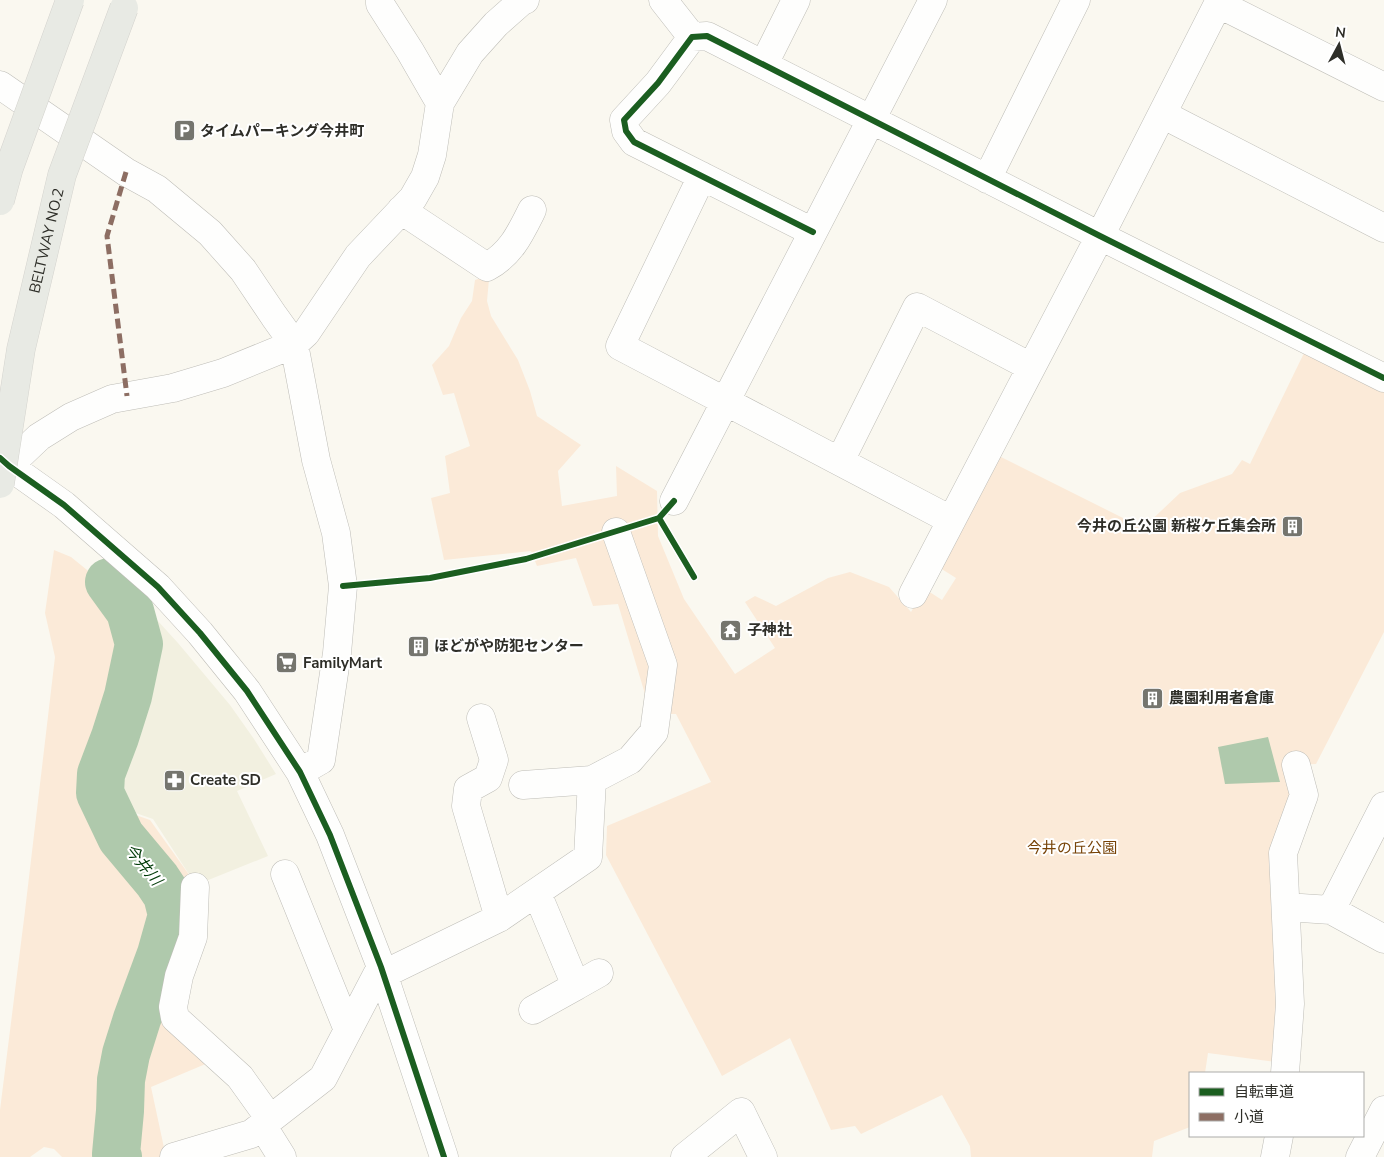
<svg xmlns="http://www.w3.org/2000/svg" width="1384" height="1157" font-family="'Nunito Sans','Noto Sans JP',sans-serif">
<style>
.built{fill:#f2f0e0}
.green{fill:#fbead8}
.water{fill:#afc9ac}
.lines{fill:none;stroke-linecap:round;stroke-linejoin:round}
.river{stroke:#afc9ac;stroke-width:48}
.minor-casing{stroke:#bebdb7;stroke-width:29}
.minor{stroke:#fefefd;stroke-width:28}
.major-bridge-casing{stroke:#d4d3ce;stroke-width:29;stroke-linecap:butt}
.major-bridge{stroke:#e8eae4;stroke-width:28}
.quiet{stroke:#8d6e63;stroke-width:5;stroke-dasharray:10 5;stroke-linecap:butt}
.cycleway-casing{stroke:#fff;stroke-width:9}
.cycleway{stroke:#1b5e20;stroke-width:6}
.labels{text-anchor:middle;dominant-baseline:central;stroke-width:4;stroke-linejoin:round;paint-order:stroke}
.poi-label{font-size:15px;font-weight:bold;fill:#2e2e28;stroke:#fff;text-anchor:start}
.street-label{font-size:15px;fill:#2e2e28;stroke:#fff}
.park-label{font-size:15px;fill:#774307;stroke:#fff}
.water-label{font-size:16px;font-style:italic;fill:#003b08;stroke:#fff}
</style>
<rect width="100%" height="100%" fill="#faf8f0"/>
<path class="built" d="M 157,620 L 178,643 L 230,705 L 254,739 L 276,774 L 237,791 L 268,856 L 196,885 L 153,819 L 127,810 L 116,769 L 132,722 L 139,661 L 145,629 Z"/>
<path class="green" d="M 481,278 L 489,279 L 487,301 L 491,316 L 518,360 L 530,391 L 537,416 L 581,445 L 558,471 L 562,506 L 617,496 L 616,466 L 657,491 L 658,536 L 684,599 L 735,674 L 775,648 L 745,602 L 755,596 L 776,606 L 828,578 L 850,572 L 889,587 L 911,612 L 925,589 L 942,600 L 956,578 L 940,568 L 997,455 L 1143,528 L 1180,493 L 1232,474 L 1242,460 L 1250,464 L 1305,351 L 1384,392 L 1384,632 L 1316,764 L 1296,765 L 1291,794 L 1276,1062 L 1208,1053 L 1205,1073 L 1190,1073 L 1190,1127 L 1154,1141 L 1152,1157 L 971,1157 L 970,1146 L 942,1095 L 861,1134 L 855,1126 L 831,1130 L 790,1038 L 722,1076 L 606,855 L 607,826 L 711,782 L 676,714 L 651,714 L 618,604 L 593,606 L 576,558 L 537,566 L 531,551 L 444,560 L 431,498 L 450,493 L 445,456 L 470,446 L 454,393 L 443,395 L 432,365 L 449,346 L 461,318 L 472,301 L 475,280 Z
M 54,550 L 71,557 L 92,574 L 141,635 L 130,723 L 114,768 L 124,811 L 150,820 L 195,883 L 168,984 L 215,1060 L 151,1087 L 166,1157 L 62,1157 L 54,1149 L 44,1147 L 30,1157 L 0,1157 L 0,1110 L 25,911 L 55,657 L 45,613 Z"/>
<path class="water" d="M 1268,737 L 1280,782 L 1225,784 L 1218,747 Z"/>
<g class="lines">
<path class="river" d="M 109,582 L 130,611 L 139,644 L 128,696 L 115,737 L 101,774 L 100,793 L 121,837 L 157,880 L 167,895 L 172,915 L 161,954 L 137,1019 L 126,1054 L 121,1080 L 120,1111 L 116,1154 L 118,1157"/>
<defs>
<path id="minor" d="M 380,0 L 380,4 L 410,51 L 440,103
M 663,0 L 692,37
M 1219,4 L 1384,87
M 764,64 L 796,0
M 0,85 L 126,172 L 157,189 L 210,233 L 243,270 L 274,316 L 294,344 L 316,460 L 336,533 L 343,586 L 337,653 L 321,760 L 300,772
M 1162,114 L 1384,228
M 702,176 L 620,346 L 951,520
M 987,179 L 1076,0
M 401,210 L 487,267 C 511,254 520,234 532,210
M 813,232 L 634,142 L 626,131 L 624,120 L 658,83 L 692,37 L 707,36 L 1100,236 L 1384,378
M 0,458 L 9,466 L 64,505 L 158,587 L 200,633 L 247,691 L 300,772 L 330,835 L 381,967 L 444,1157
M 840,461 L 917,307 L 1031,367
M 0,474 L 39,437 L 71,417 L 112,399 L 173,388 L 223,373 L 294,344 L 306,333 L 358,256 L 413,198 L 425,177 L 432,155 L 440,103 L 470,53 L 496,24 L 522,1 L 525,0
M 674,501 L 933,0
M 913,594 L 1100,236 L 1220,0
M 481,718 L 494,760 L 488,778 L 468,789 L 466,806 L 499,918
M 523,785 L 592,780
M 285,874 L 348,1030
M 195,887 L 193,937 L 179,976 L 173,1007 L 175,1018 L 240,1077 L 270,1119
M 537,893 L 576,986 L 599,973
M 1286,907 L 1331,910 L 1384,939
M 1331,910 L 1384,806
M 384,974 L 499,918 L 588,857 L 592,780 L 630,760 L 654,732 L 663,665 L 616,532
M 533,1010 L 576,986
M 1285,1073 L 1290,1004 L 1283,853 L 1304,795 L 1296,765
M 262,1125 L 282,1157
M 174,1157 L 251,1134 L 323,1078 L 381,967
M 685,1157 L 741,1112 L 763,1157
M 1275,1157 L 1279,1136
M 1360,1157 L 1384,1110"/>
</defs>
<use href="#minor" class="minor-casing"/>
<use href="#minor" class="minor"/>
<defs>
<g id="major-bridge">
<path d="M 0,201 L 9,168 L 70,0"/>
<path id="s1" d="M 0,484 L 21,349 L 62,175 L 124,8"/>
</g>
</defs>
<use href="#major-bridge" class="major-bridge-casing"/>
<use href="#major-bridge" class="major-bridge"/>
<path class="quiet" d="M 126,172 L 107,236 L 127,396"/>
<defs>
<path id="cycleway" d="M 813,232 L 634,142 L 626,131 L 624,120 L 658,83 L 692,37 L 707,36 L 1100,236 L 1384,378
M 0,458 L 9,466 L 64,505 L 158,587 L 200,633 L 247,691 L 300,772 L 330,835 L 381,967 L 444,1157
M 659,518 L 694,577
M 343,586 L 430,578 L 526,559 L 659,518 L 674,501"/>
</defs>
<use href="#cycleway" class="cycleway-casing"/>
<use href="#cycleway" class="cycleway"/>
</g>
<defs>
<symbol id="parking-square" viewBox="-11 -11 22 22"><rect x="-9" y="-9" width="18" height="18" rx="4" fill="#75756e" stroke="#fff"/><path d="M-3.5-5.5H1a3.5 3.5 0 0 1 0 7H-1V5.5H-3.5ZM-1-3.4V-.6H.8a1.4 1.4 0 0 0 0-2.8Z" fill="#fff"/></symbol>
<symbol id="building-square" viewBox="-11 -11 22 22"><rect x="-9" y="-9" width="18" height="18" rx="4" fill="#75756e" stroke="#fff"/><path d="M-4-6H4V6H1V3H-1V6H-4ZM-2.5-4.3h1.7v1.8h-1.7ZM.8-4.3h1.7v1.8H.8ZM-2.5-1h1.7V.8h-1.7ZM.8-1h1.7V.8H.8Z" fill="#fff"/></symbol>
<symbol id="temple-square" viewBox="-11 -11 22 22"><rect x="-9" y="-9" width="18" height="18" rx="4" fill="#75756e" stroke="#fff"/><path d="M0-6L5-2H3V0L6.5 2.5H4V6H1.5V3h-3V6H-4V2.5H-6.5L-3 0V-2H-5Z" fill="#fff"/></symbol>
<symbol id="supermarket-square" viewBox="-11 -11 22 22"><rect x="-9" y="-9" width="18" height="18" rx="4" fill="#75756e" stroke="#fff"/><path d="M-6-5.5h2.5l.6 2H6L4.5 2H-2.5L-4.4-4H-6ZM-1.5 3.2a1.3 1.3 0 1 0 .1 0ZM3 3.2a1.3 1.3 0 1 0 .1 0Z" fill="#fff"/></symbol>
<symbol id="pharmacy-square" viewBox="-11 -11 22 22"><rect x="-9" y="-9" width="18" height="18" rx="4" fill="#75756e" stroke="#fff"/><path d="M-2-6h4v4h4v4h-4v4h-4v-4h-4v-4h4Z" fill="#fff"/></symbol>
</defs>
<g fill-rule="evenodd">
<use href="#parking-square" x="172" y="118" width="25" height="25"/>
<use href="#building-square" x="1280" y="514" width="25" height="25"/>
<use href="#temple-square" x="718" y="618" width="25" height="25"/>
<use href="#building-square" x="406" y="634" width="25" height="25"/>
<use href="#supermarket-square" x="274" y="650" width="25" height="25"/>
<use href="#building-square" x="1140" y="686" width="25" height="25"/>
<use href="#pharmacy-square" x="162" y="768" width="25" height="25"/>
</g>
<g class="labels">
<g class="poi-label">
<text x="200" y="131">タイムパーキング今井町</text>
<text x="1276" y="526" text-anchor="end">今井の丘公園 新桜ケ丘集会所</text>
<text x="747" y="630">子神社</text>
<text x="434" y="646">ほどがや防犯センター</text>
<text x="303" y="663">FamilyMart</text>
<text x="1169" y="698">農園利用者倉庫</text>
<text x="190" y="780">Create SD</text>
</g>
<g class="street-label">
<text stroke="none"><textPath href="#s1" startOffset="248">BELTWAY NO.2</textPath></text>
</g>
<g class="park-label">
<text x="1072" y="848">今井の丘公園</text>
</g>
<g class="water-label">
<text transform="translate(143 865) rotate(51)">今井川</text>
</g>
</g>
<rect x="1189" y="1072" width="175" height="65" fill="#ffffff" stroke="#ababa9"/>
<rect x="1199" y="1088" width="25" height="8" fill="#1b5e20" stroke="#ababa9"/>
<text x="1234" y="1097" font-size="15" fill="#2e2e28">自転車道</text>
<rect x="1199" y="1113" width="25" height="8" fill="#8d6e63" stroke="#ababa9"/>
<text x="1234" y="1122" font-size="15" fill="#2e2e28">小道</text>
<g transform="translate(1339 45) rotate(7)" stroke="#ffffff" stroke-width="4" paint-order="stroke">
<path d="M0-4L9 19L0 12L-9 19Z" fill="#2e2e28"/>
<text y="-8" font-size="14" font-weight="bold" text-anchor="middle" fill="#2e2e28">N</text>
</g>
</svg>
